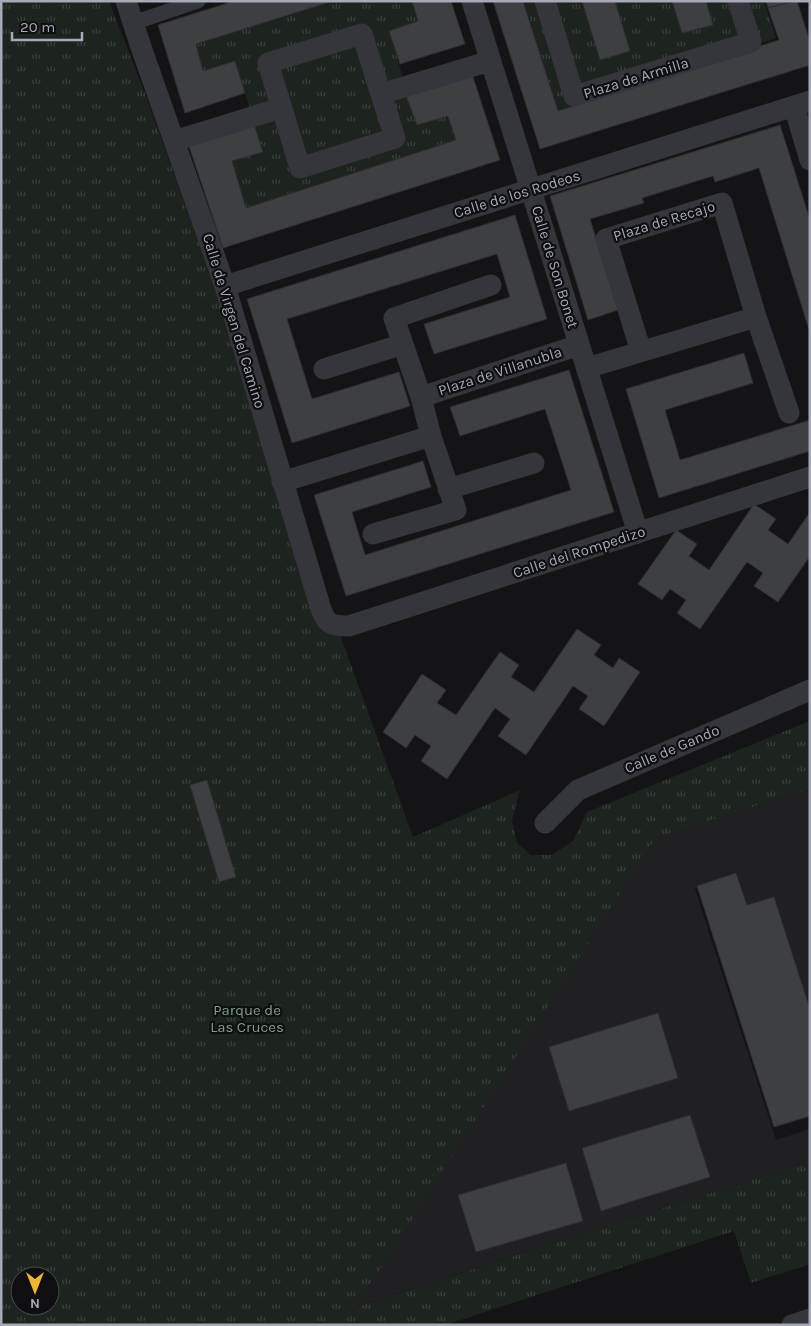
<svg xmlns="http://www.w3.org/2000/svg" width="811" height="1326" font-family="Karla,sans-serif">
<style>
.built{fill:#202023}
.park{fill:url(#park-tufts);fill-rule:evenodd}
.building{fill:#3e3f43;stroke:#2e2e32}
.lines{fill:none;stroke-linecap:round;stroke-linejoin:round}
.pedestrian{stroke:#35363b;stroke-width:15}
.minor{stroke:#35363b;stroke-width:21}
.labels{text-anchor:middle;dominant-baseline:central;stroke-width:4.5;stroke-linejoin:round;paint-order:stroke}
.street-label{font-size:15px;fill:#a6aab6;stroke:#0f0f11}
.park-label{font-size:15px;fill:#7da180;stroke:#0f0f11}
</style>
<defs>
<pattern id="park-tufts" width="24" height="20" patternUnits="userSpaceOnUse" patternTransform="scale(1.25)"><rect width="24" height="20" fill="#1c241d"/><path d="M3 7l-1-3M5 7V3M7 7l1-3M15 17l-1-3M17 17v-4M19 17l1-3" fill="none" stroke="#3a413c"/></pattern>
</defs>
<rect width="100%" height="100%" fill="#141416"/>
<path class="built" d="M 810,789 L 810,1009 L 774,897 L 747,905 L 736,873 L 698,886 L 695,889 L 776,1140 L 810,1129 L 810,1161 L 355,1307 L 656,836 Z"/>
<path class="park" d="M 1,1 L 109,1 L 144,91 L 413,837 L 520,790 L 512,821 L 517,843 L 531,855 L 552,855 L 573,841 L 587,812 L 810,721 L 810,789 L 656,837 L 356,1307 L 810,1161 L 810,1264 L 751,1283 L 734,1231 L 445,1325 L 1,1325 ZM 20,1276 L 50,1276 L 50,1306 L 20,1306 Z
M 333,1 L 412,1 L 418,21 L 389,31 L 417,125 L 448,116 L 456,140 L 246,208 L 232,161 L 263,151 L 235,61 L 203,71 L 196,44 Z
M 523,1 L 764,1 L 776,38 L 558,111 Z"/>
<path class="building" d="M 234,1 L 333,1 L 196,44 L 203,71 L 235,61 L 245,93 L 185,113 L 158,25 Z
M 412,1 L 451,1 L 465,44 L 400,64 L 389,31 L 418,21 Z
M 493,1 L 523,1 L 558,111 L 779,40 L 768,8 L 794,1 L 797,1 L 810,42 L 810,65 L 540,149 Z
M 582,1 L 615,1 L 630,51 L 600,60 Z
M 672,1 L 706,1 L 713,25 L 682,33 Z
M 766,1 L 794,1 L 768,8 Z
M 472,74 L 500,160 L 223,248 L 187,140 L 253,121 L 263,152 L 232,161 L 246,208 L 456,140 L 448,116 L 417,125 L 405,93 Z
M 780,125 L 810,220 L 810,333 L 759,168 L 715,182 L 713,176 L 642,198 L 644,203 L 590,219 L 618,310 L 588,320 L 550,196 Z
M 515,215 L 547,319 L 434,354 L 424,324 L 510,297 L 497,254 L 287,319 L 312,399 L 399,372 L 410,406 L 292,443 L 247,299 Z
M 744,353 L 753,383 L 665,410 L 680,460 L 810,420 L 810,451 L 659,498 L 626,389 Z
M 569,370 L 614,512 L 346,596 L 314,495 L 423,461 L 431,487 L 352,512 L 365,555 L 571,490 L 545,409 L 460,436 L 450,407 Z
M 754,504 L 776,519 L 768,530 L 788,544 L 810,512 L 810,556 L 778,602 L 754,586 L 763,573 L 747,562 L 700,629 L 677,613 L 686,600 L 670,589 L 662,600 L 638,584 L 676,530 L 697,544 L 689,556 L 709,570 Z
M 577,629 L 601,645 L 594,655 L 613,668 L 619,658 L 640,672 L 604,726 L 579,709 L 588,696 L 573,686 L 526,755 L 498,736 L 510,719 L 495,708 L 447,779 L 421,761 L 431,746 L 415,735 L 406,748 L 383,732 L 422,674 L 446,690 L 437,703 L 456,715 L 500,652 L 519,665 L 511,677 L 534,692 Z
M 207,780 L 236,877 L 219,882 L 190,785 Z
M 736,873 L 747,905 L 774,897 L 810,1009 L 810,1116 L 774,1127 L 697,886 Z
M 658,1013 L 678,1078 L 569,1111 L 549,1047 Z
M 690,1115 L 710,1177 L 601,1211 L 582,1148 Z
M 566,1163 L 583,1221 L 476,1252 L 458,1195 Z"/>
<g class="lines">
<path class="pedestrian" d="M 133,23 L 198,1"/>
<path class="minor" d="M 126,1 L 141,47 L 225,286 L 320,606 C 326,624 330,626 349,626 L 810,477
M 472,1 L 638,533
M 545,1 L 574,96 L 751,42 L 738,1
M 381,94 L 362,34 L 268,63 L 300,168 L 395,138 L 381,94 L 490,61
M 794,106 L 810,160
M 174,141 L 281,108
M 225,286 L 810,101
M 756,317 L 789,413
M 587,368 L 756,317 L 722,203 L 606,239 L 641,351
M 324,369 L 403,344
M 421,397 L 394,318 L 491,285
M 282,482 L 431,436 L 421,397 L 579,345
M 448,489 L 534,463
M 373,534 L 456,510 L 431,436
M 545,823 L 578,790 L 810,690
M 792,1325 L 810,1319"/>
</g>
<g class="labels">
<g class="street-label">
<text transform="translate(636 78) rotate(-17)">Plaza de Armilla</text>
<text transform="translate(517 194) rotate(-17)">Calle de los Rodeos</text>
<text transform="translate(664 221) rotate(-17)">Plaza de Recajo</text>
<text transform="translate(555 267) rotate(73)">Calle de Son Bonet</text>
<text transform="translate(234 321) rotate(73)">Calle de Virgen del Camino</text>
<text transform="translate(500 371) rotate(-18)">Plaza de Villanubla</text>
<text transform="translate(579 552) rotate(-18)">Calle del Rompedizo</text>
<text transform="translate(672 749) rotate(-23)">Calle de Gando</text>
</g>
<g class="park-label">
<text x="247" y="1010">Parque de<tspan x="247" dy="17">Las Cruces</tspan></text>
</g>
</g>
<rect width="811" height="1326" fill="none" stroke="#a6aab6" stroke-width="5"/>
<g transform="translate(35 1291) rotate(180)"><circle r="24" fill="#0f0f11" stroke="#4b4d53"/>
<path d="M0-4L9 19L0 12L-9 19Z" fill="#f0b632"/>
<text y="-8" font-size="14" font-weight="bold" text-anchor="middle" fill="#a6aab6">N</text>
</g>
<path d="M12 32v8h70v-8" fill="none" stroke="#a6aab6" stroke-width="2.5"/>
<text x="20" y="32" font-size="15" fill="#a6aab6" stroke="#0f0f11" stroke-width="4" paint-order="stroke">20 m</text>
</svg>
